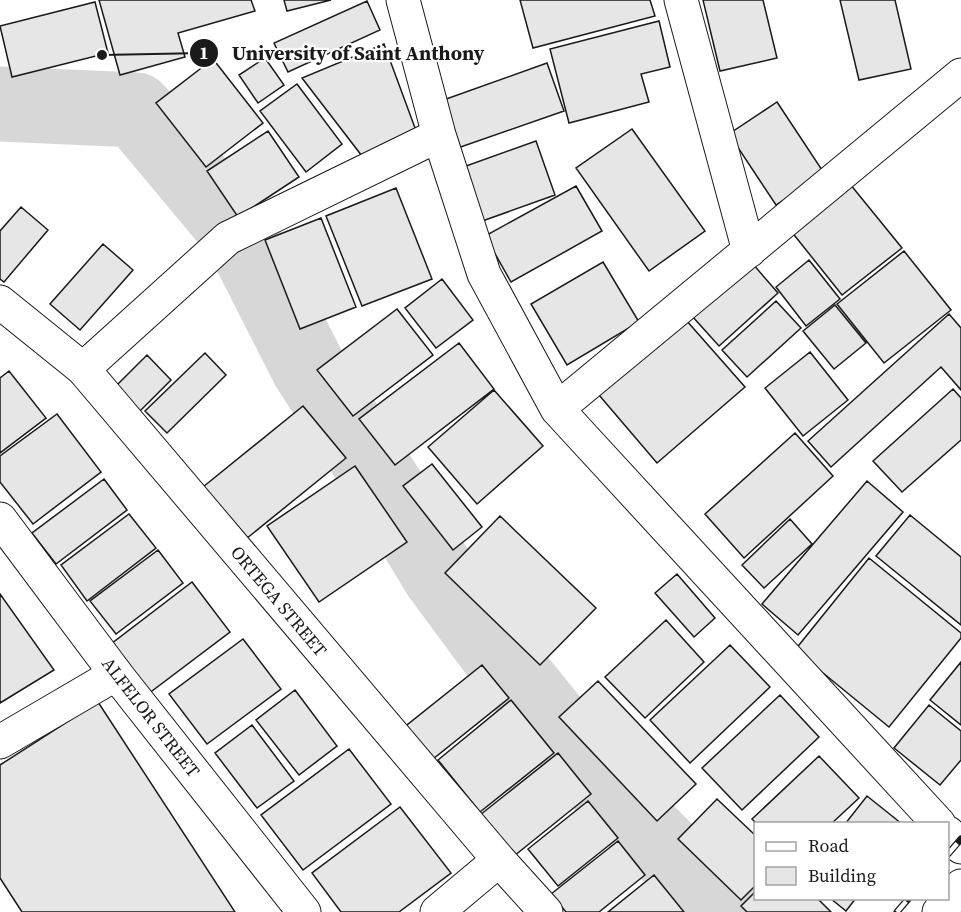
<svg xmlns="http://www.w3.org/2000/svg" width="961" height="912" font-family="'Source Serif 4',serif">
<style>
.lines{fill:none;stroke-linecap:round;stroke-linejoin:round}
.river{stroke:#d7d7d7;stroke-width:75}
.building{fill:#e6e6e6;stroke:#1a1a1a;stroke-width:1.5}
.minor-casing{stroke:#1a1a1a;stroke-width:35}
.tertiary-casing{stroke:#1a1a1a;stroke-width:35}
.primary-casing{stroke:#1a1a1a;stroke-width:35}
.minor{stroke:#fff;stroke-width:33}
.tertiary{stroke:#fff;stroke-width:33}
.primary{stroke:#fff;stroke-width:33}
.rail-casing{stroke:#1a1a1a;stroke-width:7}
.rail{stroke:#fff;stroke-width:4.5;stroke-dasharray:14;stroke-linecap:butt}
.labels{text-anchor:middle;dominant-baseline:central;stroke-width:4.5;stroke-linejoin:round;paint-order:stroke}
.street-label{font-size:18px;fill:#1a1a1a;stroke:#fff}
.leader{fill:none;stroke:#1a1a1a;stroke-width:2}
.callout-dot{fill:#1a1a1a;stroke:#fff;stroke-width:2}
.mark-label{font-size:18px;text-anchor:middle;font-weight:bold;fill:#fff}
.callout-label{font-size:20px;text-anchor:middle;font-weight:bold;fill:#1a1a1a;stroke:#fff;stroke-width:4.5;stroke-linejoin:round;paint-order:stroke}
</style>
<rect width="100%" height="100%" fill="#fff"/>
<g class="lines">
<path class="river" d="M 0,104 L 136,110 L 227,219
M 251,255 L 308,367 L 391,495 L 440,576 L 503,661 L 615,800 L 727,912"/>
</g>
<path class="building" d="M 99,0 L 251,0 L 255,11 L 178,33 L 185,57 L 120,75 Z
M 284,0 L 331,0 L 287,11 Z
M 520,0 L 650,0 L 655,16 L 533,48 Z
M 703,0 L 763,0 L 777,58 L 720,71 Z
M 840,0 L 895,0 L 911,69 L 859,80 Z
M 367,1 L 380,30 L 288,72 L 274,43 Z
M 95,2 L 108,53 L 12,77 L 0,26 Z
M 659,21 L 670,67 L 641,74 L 649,102 L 569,123 L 550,49 Z
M 384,44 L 418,136 L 362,156 L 302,78 Z
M 265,58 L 284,85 L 258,103 L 239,75 Z
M 213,59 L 263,123 L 206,167 L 156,103 Z
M 547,63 L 564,111 L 452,150 L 435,103 Z
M 297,84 L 342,144 L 306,172 L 260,111 Z
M 777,102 L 824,173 L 776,205 L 729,134 Z
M 632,129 L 705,231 L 649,271 L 576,168 Z
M 268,131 L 299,177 L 238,217 L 207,171 Z
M 536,141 L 555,195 L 474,224 L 455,170 Z
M 850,184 L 902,248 L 842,295 L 791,231 Z
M 576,186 L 602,231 L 511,282 L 485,236 Z
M 396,188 L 432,279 L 362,306 L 326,216 Z
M 21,207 L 48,230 L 4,282 L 0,279 L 0,231 Z
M 321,218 L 356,307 L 300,329 L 265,240 Z
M 103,244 L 133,270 L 80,330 L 50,304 Z
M 904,251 L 951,310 L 884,363 L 837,304 Z
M 809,260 L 840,299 L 806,326 L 776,287 Z
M 603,262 L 639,322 L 567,365 L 531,304 Z
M 752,263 L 778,293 L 719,346 L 692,316 Z
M 442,279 L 473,320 L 436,348 L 405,308 Z
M 776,301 L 801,328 L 747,377 L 722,350 Z
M 835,305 L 866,343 L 834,369 L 803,331 Z
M 397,309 L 433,355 L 353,416 L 317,370 Z
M 949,314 L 961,328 L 961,390 L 941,367 L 831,467 L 808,441 Z
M 686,320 L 745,387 L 657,463 L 599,395 Z
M 459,343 L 494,389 L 395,465 L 359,419 Z
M 810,352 L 848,400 L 803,436 L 765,388 Z
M 205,353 L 226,375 L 167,433 L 145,411 Z
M 147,355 L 171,380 L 139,412 L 115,387 Z
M 9,371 L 46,418 L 0,453 L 0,378 Z
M 953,389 L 961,398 L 961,440 L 902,492 L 873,461 Z
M 494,390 L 543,446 L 477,504 L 428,447 Z
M 303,406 L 346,458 L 241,543 L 198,491 Z
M 57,414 L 101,472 L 33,524 L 0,482 L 0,456 Z
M 795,433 L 833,476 L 744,558 L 705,514 Z
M 432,464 L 482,527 L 453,550 L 403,486 Z
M 355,466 L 407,542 L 319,602 L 267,526 Z
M 104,479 L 127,510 L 56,564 L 32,533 Z
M 867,481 L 903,512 L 798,635 L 762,604 Z
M 129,514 L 156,548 L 87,601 L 61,565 Z
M 910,515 L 961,557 L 961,625 L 876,556 Z
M 500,516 L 596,608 L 540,665 L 445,573 Z
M 790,519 L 812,544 L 764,588 L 742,565 Z
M 158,550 L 183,583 L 116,634 L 90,601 Z
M 869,558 L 961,633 L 961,638 L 889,727 L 795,650 Z
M 677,574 L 715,618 L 694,637 L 655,593 Z
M 192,582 L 230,632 L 148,694 L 111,644 Z
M 0,594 L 54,670 L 0,703 Z
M 666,620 L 704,662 L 645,718 L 605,677 Z
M 243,639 L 281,689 L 207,744 L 169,694 Z
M 730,645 L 770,687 L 690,763 L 650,720 Z
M 961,662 L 961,725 L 930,700 Z
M 482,665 L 509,698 L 428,763 L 402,729 Z
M 598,681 L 696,784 L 657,821 L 559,717 Z
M 295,690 L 337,746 L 299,775 L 256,720 Z
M 780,695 L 819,737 L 742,810 L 702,768 Z
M 511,700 L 554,753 L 480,812 L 438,760 Z
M 98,702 L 235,912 L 22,912 L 0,878 L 0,765 Z
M 929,705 L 961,731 L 961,760 L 940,785 L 894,748 Z
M 252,725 L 294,781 L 257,808 L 215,753 Z
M 349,749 L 391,804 L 303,870 L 261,815 Z
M 558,753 L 591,794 L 514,856 L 480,815 Z
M 819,756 L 859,798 L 831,824 L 757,824 L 752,819 Z
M 867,796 L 902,824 L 845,824 Z
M 717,799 L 756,836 L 756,885 L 741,900 L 678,839 Z
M 588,801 L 618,838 L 558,886 L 528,849 Z
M 400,807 L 451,873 L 399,912 L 341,912 L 312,873 Z
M 618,841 L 645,875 L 599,912 L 566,912 L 551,894 Z
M 654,875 L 684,912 L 608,912 Z
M 756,891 L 756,898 L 817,898 L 831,912 L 747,912 L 741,906 Z
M 830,898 L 856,898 L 846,911 Z"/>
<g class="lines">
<defs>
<path id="minor" d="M 403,0 L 439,135 L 484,274 L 557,409 L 939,824
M 681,0 L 749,251
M 83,369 L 228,238 L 439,135
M 557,409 L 961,75
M 0,742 L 116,674
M 948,833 L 961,847
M 939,912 L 961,886"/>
<path id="tertiary" d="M 0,302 L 83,369 L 499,860 L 546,912
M 437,912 L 499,860"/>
<path id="primary" d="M 0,519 L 116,674 L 304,912"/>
</defs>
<use href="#minor" class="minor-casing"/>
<use href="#tertiary" class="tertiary-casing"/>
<use href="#primary" class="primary-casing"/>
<use href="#minor" class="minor"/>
<use href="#tertiary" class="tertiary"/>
<use href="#primary" class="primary"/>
<defs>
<path id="rail" d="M 948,854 L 961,839
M 897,912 L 909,898"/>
</defs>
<use href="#rail" class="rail-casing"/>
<use href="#rail" class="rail"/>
</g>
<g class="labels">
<g class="street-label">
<text transform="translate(279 601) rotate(50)">ORTEGA STREET</text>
<text transform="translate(151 717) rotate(52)">ALFELOR STREET</text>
</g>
</g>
<path class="leader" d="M102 55L204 53"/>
<g class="callout-dot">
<circle cx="102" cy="55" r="6"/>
<circle cx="204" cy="53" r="15"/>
</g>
<g class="mark-label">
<text x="204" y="59">1</text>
</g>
<g class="callout-label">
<text x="358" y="60">University of Saint Anthony</text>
</g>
<rect x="754" y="822" width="195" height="78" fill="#ffffff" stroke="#a3a3a3" stroke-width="1.5"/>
<rect x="766" y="842" width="30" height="9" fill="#ffffff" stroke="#a3a3a3" stroke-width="1.5"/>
<text x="808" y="852" font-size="18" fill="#1a1a1a">Road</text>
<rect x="766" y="867" width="30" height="18" fill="#e6e6e6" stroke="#a3a3a3" stroke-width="1.5"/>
<text x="808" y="882" font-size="18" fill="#1a1a1a">Building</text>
</svg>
